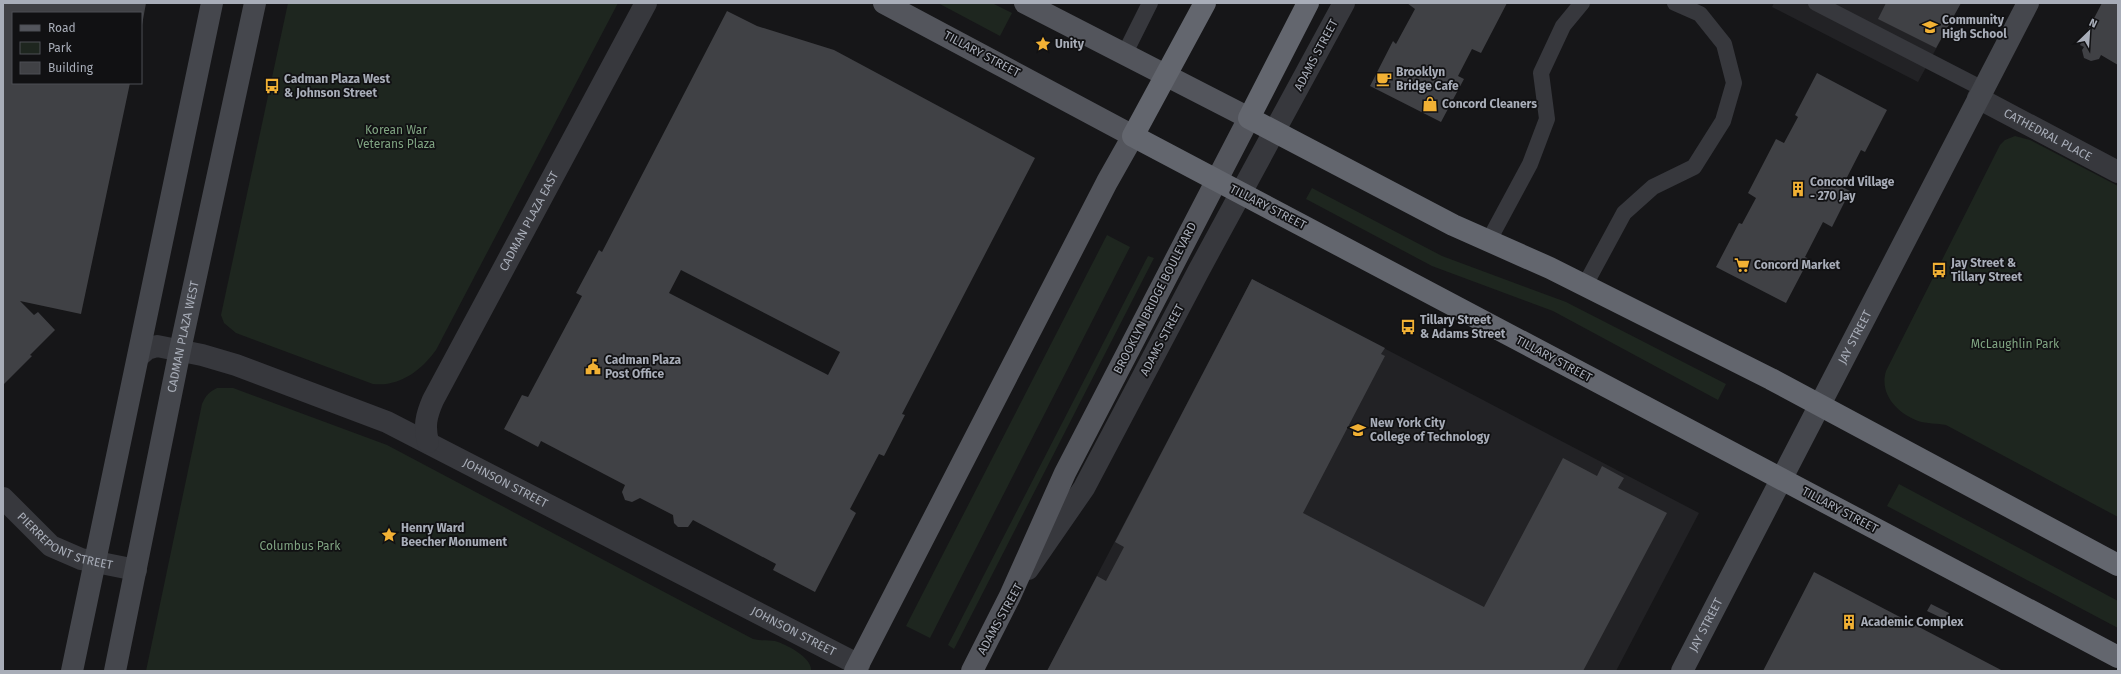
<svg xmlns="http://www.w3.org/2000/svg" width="2121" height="674" font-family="'Fira Sans',sans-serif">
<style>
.built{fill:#222225}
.green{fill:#1e261f}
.building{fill:#404145;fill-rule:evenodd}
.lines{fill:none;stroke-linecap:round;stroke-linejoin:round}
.lane{stroke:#37383d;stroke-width:16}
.street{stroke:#37383d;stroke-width:22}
.secondary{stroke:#45474d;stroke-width:22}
.primary{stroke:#53555c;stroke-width:22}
.highway{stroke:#63666e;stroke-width:22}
.labels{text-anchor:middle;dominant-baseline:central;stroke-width:3.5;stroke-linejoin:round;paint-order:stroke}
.poi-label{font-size:12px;font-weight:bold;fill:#a8adb8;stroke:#111113;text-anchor:start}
.street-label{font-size:12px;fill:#a8adb8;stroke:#111113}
.park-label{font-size:12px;fill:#7fa381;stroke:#111113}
</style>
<rect width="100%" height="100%" fill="#161618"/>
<path class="built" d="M 1774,3 L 1961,3 L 1918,82 L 1772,7 Z
M 1252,279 L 1699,513 L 1616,671 L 1047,671 Z"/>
<path class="green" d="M 288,3 L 618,3 L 436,350 C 421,371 399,387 373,384 L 236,333 L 224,323 L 221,315 Z
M 938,3 L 992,3 L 1012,13 L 1000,36 Z
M 2015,136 L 2030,140 L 2118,186 L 2118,517 L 1946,425 C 1937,423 1927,424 1918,421 C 1897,413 1879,394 1886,371 L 2000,145 L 2005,140 Z
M 1312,188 L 1442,256 L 1566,302 L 1726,384 L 1718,400 L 1553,311 L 1432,266 L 1306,199 Z
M 1107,235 L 1130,247 L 930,638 L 906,626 Z
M 1148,256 L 1154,258 L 954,649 L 948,645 Z
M 217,388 L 233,388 L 387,445 L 753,639 C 760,641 768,640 775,641 C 786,644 813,658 811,671 L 146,671 L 202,404 C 206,395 209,392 217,388 Z
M 1899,484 L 2118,601 L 2118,628 L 1887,506 Z"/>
<path class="building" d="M 3,3 L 146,3 L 142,25 L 141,13 L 13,13 L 13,83 L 130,83 L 81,314 L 20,301 L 34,315 L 38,312 L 55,330 L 30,355 L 32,356 L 3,385 Z
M 1407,3 L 1507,3 L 1481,53 L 1472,49 L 1458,76 L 1464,79 L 1441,122 L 1370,86 L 1393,41 L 1396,44 L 1415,9 Z
M 1886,3 L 1961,3 L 1936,48 L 1878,19 Z
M 2102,3 L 2118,3 L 2118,65 L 2101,55 L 2099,59 L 2091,61 L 2084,58 L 2082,50 L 2084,47 L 2080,45 Z
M 727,11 L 757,26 L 834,50 L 1035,158 L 902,414 L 905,415 L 884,456 L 879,454 L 850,509 L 856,513 L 815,592 L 773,570 L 776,564 L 693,520 L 688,527 L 678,527 L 674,523 L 673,515 L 640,498 L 632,502 L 625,500 L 622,492 L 625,485 L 541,441 L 538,447 L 504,429 L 522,395 L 528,397 L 582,296 L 576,293 L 599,250 L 602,252 ZM 681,270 L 840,352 L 828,375 L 669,293 Z
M 1817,73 L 1887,110 L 1865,152 L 1861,150 L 1842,187 L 1850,191 L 1832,227 L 1823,222 L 1805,257 L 1809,259 L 1786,303 L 1716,267 L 1739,223 L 1742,224 L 1756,198 L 1748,193 L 1776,139 L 1784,143 L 1798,117 L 1795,115 Z
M 1252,279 L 1385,348 L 1381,354 L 1385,356 L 1303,513 L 1484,607 L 1563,458 L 1597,476 L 1602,466 L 1624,478 L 1618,488 L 1667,513 L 1583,671 L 1047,671 L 1097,576 L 1106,581 L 1124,547 L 1115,542 Z
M 1814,572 L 2003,671 L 1763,671 Z
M 1931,604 L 1949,613 L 1946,620 L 1927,611 Z"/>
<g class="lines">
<path class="lane" d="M 1816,3 L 1983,89
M 1124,55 L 1150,3
M 1488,242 L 1530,164 L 1547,119 L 1541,73 L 1563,26 L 1582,3
M 1585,285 L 1624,213 L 1653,187 L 1694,167 L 1723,121 L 1734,83 L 1724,44 L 1700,14 L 1675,3"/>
<g class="street">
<path id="s1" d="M 1978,98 L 2118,172"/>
<path id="s2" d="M 139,356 L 147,349 L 157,346 L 202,355 L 236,365 L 387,422 L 859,665"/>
<path id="s3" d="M 428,442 C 424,426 426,416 433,400 L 646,3"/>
<path id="s4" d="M 3,498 L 51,546 L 81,559 L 136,570"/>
<path d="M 1028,569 L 1084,488 L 1199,270 L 1344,3"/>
</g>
<g class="secondary">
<path d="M 72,671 L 212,3"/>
<path id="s5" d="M 115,671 L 180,350 L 255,3"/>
<path id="s6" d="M 1682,671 L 2028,3"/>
</g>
<path class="primary" d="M 855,671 L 1107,182 L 1133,136 L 884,3
M 972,671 L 1010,596 L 1065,473 L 1249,118 L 1025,3"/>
<path class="highway" d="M 1205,3 L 1133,136 L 2118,657
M 1308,3 L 1249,118 L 1453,225 L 1550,268 L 1771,379 L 2118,565"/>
</g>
<defs>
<symbol id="school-bare" viewBox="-9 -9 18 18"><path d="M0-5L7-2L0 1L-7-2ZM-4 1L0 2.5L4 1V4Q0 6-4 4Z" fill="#f2b134" stroke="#111113" stroke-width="2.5" paint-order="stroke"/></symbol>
<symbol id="sight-bare" viewBox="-9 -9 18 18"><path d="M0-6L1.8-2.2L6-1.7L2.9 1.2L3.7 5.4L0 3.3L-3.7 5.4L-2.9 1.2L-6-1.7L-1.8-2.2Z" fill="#f2b134" stroke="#111113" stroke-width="2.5" paint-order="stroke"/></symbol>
<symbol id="cafe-bare" viewBox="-9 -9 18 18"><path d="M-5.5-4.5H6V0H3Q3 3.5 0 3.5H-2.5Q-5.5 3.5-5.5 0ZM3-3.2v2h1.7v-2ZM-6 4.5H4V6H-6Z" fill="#f2b134" stroke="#111113" stroke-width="2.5" paint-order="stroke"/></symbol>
<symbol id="bus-bare" viewBox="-9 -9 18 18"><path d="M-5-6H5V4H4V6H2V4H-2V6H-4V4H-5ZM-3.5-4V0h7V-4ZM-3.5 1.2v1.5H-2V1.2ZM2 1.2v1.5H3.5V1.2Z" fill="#f2b134" stroke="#111113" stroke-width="2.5" paint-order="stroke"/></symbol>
<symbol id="shop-bare" viewBox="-9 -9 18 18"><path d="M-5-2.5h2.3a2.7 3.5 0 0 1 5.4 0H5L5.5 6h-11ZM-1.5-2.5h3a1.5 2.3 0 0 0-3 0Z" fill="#f2b134" stroke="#111113" stroke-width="2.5" paint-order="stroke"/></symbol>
<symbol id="building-bare" viewBox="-9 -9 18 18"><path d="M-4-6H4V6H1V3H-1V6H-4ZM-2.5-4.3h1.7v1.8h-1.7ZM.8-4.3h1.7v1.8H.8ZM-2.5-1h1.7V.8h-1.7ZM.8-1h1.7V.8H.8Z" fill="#f2b134" stroke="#111113" stroke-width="2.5" paint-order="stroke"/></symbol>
<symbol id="supermarket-bare" viewBox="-9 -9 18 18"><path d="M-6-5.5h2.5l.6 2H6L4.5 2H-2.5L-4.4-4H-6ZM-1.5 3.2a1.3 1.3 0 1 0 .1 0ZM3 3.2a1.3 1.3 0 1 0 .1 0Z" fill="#f2b134" stroke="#111113" stroke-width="2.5" paint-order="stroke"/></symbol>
<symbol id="civic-bare" viewBox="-9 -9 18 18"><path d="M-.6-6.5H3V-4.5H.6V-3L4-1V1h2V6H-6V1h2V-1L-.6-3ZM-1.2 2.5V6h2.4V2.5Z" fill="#f2b134" stroke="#111113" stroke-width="2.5" paint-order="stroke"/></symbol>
<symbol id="university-bare" viewBox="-9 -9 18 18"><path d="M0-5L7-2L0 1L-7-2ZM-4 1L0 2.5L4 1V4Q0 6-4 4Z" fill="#f2b134" stroke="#111113" stroke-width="2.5" paint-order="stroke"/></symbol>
</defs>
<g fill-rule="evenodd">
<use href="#school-bare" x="1919" y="16" width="22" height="22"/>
<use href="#sight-bare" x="1032" y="33" width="22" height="22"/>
<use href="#cafe-bare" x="1373" y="68" width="22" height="22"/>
<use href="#bus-bare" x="261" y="75" width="22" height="22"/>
<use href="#shop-bare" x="1419" y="93" width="22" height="22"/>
<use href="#building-bare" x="1787" y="178" width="22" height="22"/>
<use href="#supermarket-bare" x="1731" y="254" width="22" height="22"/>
<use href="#bus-bare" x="1928" y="259" width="22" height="22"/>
<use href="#bus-bare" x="1397" y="316" width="22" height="22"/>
<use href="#civic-bare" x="582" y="356" width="22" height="22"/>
<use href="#university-bare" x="1347" y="419" width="22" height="22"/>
<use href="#sight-bare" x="378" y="524" width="22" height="22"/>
<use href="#building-bare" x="1838" y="611" width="22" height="22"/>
</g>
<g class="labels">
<g class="poi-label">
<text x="1942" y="20">Community<tspan x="1942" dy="14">High School</tspan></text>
<text x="1055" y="44">Unity</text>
<text x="1396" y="72">Brooklyn<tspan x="1396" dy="14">Bridge Cafe</tspan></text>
<text x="284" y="79">Cadman Plaza West<tspan x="284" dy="14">&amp; Johnson Street</tspan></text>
<text x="1442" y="104">Concord Cleaners</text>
<text x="1810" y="182">Concord Village<tspan x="1810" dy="14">- 270 Jay</tspan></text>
<text x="1951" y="263">Jay Street &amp;<tspan x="1951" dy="14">Tillary Street</tspan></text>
<text x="1754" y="265">Concord Market</text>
<text x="1420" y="320">Tillary Street<tspan x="1420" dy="14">&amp; Adams Street</tspan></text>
<text x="605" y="360">Cadman Plaza<tspan x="605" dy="14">Post Office</tspan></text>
<text x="1370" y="423">New York City<tspan x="1370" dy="14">College of Technology</tspan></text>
<text x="401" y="528">Henry Ward<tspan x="401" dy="14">Beecher Monument</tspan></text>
<text x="1861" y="622">Academic Complex</text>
</g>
<g class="street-label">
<text transform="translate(982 54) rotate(28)">TILLARY STREET</text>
<text transform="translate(1316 55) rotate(-62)">ADAMS STREET</text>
<text stroke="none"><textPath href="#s1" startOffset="79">CATHEDRAL PLACE</textPath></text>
<text transform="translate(1268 207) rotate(27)">TILLARY STREET</text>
<text stroke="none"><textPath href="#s3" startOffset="246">CADMAN PLAZA EAST</textPath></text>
<text transform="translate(1155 298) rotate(-63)">BROOKLYN BRIDGE BOULEVARD</text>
<text stroke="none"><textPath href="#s5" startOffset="341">CADMAN PLAZA WEST</textPath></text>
<text stroke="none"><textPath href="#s6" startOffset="376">JAY STREET</textPath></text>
<text transform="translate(1162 340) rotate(-62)">ADAMS STREET</text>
<text transform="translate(1554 359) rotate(28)">TILLARY STREET</text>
<text stroke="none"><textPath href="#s2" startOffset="397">JOHNSON STREET</textPath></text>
<text transform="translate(1840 510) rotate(28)">TILLARY STREET</text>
<text stroke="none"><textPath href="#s4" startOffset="78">PIERREPONT STREET</textPath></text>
<text transform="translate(1000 619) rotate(-61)">ADAMS STREET</text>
<text stroke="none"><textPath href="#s6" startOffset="52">JAY STREET</textPath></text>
<text stroke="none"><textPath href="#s2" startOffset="721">JOHNSON STREET</textPath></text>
</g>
<g class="park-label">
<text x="396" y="130">Korean War<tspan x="396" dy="14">Veterans Plaza</tspan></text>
<text x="2015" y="344">McLaughlin Park</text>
<text x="300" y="546">Columbus Park</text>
</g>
</g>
<rect width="2121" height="674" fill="none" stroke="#a8adb8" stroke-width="8"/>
<rect x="12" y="12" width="130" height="72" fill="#111113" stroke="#4d4f55"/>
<rect x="20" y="25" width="20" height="6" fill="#53555c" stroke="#4d4f55"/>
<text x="48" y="32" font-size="12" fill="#a8adb8">Road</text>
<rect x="20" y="42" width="20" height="12" fill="#1e261f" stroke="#4d4f55"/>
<text x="48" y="52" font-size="12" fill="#a8adb8">Park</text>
<rect x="20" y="62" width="20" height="12" fill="#404145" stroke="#4d4f55"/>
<text x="48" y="72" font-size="12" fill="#a8adb8">Building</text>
<g transform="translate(2089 32) rotate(25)" stroke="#111113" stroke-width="3" paint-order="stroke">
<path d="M0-3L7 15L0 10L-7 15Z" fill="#a8adb8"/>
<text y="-6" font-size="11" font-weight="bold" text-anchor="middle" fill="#a8adb8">N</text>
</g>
</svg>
